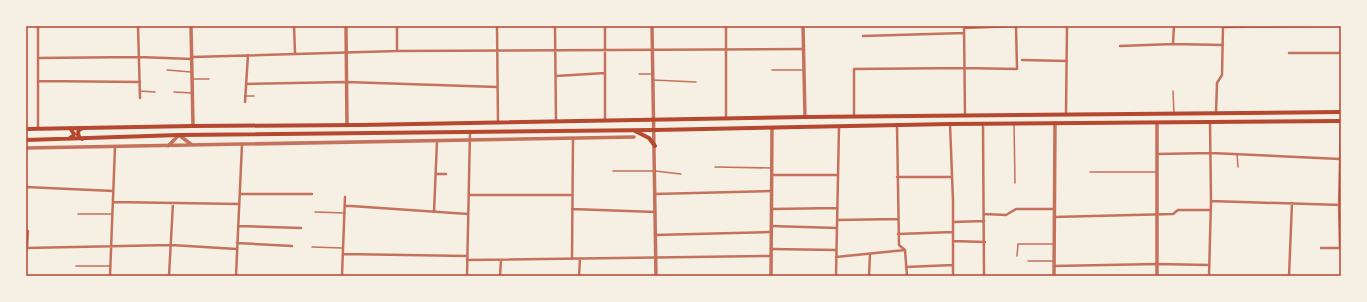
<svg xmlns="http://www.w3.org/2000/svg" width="1367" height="302" font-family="'Fira Sans',sans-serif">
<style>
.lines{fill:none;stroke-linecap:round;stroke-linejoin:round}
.service{stroke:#c5725c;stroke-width:1.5}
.minor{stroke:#c5725c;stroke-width:2.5}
.tertiary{stroke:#c5725c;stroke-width:3.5}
.secondary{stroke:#b5482f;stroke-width:4}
.neatline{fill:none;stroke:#b5482f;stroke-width:1.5}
</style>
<rect width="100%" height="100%" fill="#f6efe4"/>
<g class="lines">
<path class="service" d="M 167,70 L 191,72
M 772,70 L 803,70
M 639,74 L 653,74
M 192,79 L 209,79
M 653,80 L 696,82
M 140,91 L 155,92
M 1173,91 L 1174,114
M 174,92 L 192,93
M 245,96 L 254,96
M 1014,124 L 1015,183
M 1237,154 L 1238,167
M 715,167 L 771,168
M 613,171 L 655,171 L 681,174
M 1090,172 L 1156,172
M 315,212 L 345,213
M 78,214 L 112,214
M 312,247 L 342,248
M 1017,256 L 1018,244 L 1053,244
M 1028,261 L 1053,261
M 76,266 L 110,266"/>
<path class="minor" d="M 138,26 L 140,98
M 294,26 L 295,53
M 497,26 L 498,123
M 555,26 L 556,121
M 605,26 L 605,121
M 726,26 L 726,119
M 964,26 L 965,115
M 1223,27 L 1341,26
M 863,36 L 964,33
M 1173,43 L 1174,26
M 1120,46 L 1173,44 L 1223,45
M 397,51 L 397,26
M 1289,53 L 1341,53
M 192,57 L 397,51 L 803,49
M 38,58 L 139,57 L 192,59
M 1022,60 L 1067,61
M 556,76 L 605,73
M 38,81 L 140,82
M 246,84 L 346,82 L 497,87
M 245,102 L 248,55
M 1216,113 L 1217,83 L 1222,75 L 1223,26
M 1066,115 L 1067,26
M 854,116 L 854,69 L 964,68 L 1017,69 L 1016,26 L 964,28
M 950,124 L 953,201 L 953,276
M 983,124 L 984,276
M 897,126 L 899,245 L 905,250 L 907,276
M 38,129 L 38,26
M 1157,154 L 1211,153 L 1340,159
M 436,174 L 446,174
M 772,175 L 838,175
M 897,177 L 952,177
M 26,187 L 113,191
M 240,194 L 312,194
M 655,194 L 771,191
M 469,195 L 572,195
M 1211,201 L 1341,205
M 113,202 L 239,204
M 345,206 L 351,206 L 468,214
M 572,209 L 655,212
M 772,209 L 837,208
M 434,212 L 437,141
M 984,214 L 1006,215 L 1016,209 L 1053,209
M 1054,217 L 1173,214 L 1178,210 L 1211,210
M 837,220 L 898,219
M 953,222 L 984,221
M 238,226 L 301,228
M 771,226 L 837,228
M 898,234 L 953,232
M 655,235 L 771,232
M 953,241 L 985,242
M 237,243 L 292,246
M 26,248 L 171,245 L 237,249
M 27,248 L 28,231
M 1321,248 L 1340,248 L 1339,205 L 1341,121
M 771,249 L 836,250
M 343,254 L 467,256
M 836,257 L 905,250
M 572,259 L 573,139
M 467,260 L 771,256
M 1054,266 L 1157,264 L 1209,265
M 906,267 L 953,265
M 110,276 L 115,147
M 169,276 L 173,203
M 236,276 L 242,144
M 342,276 L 345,197
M 467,276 L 470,132
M 500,276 L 501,260
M 579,276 L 580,259
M 836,276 L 839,127
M 869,276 L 870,254
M 1209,276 L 1211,201 L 1210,123
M 1289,276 L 1292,203"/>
<path class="tertiary" d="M 191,26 L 193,126
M 346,26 L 347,125
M 652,26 L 656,276
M 803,26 L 805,117
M 1157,123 L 1157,276
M 168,146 L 179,135 L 192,145
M 26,148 L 634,137
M 771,276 L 772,128
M 1054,276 L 1055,123"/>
<path class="secondary" d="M 26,129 L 193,126 L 360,125 L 805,117 L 1341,112
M 635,131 L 649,138 L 655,146
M 70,138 L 73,136 L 74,134 L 70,128
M 82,139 C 78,137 77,134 79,130 L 83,128
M 26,140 L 179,135 L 655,130 L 950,124 L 1341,121"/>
</g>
<rect width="1367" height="302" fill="none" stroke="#f6efe4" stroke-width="54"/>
<rect x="27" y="27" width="1313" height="248" class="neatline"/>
</svg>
